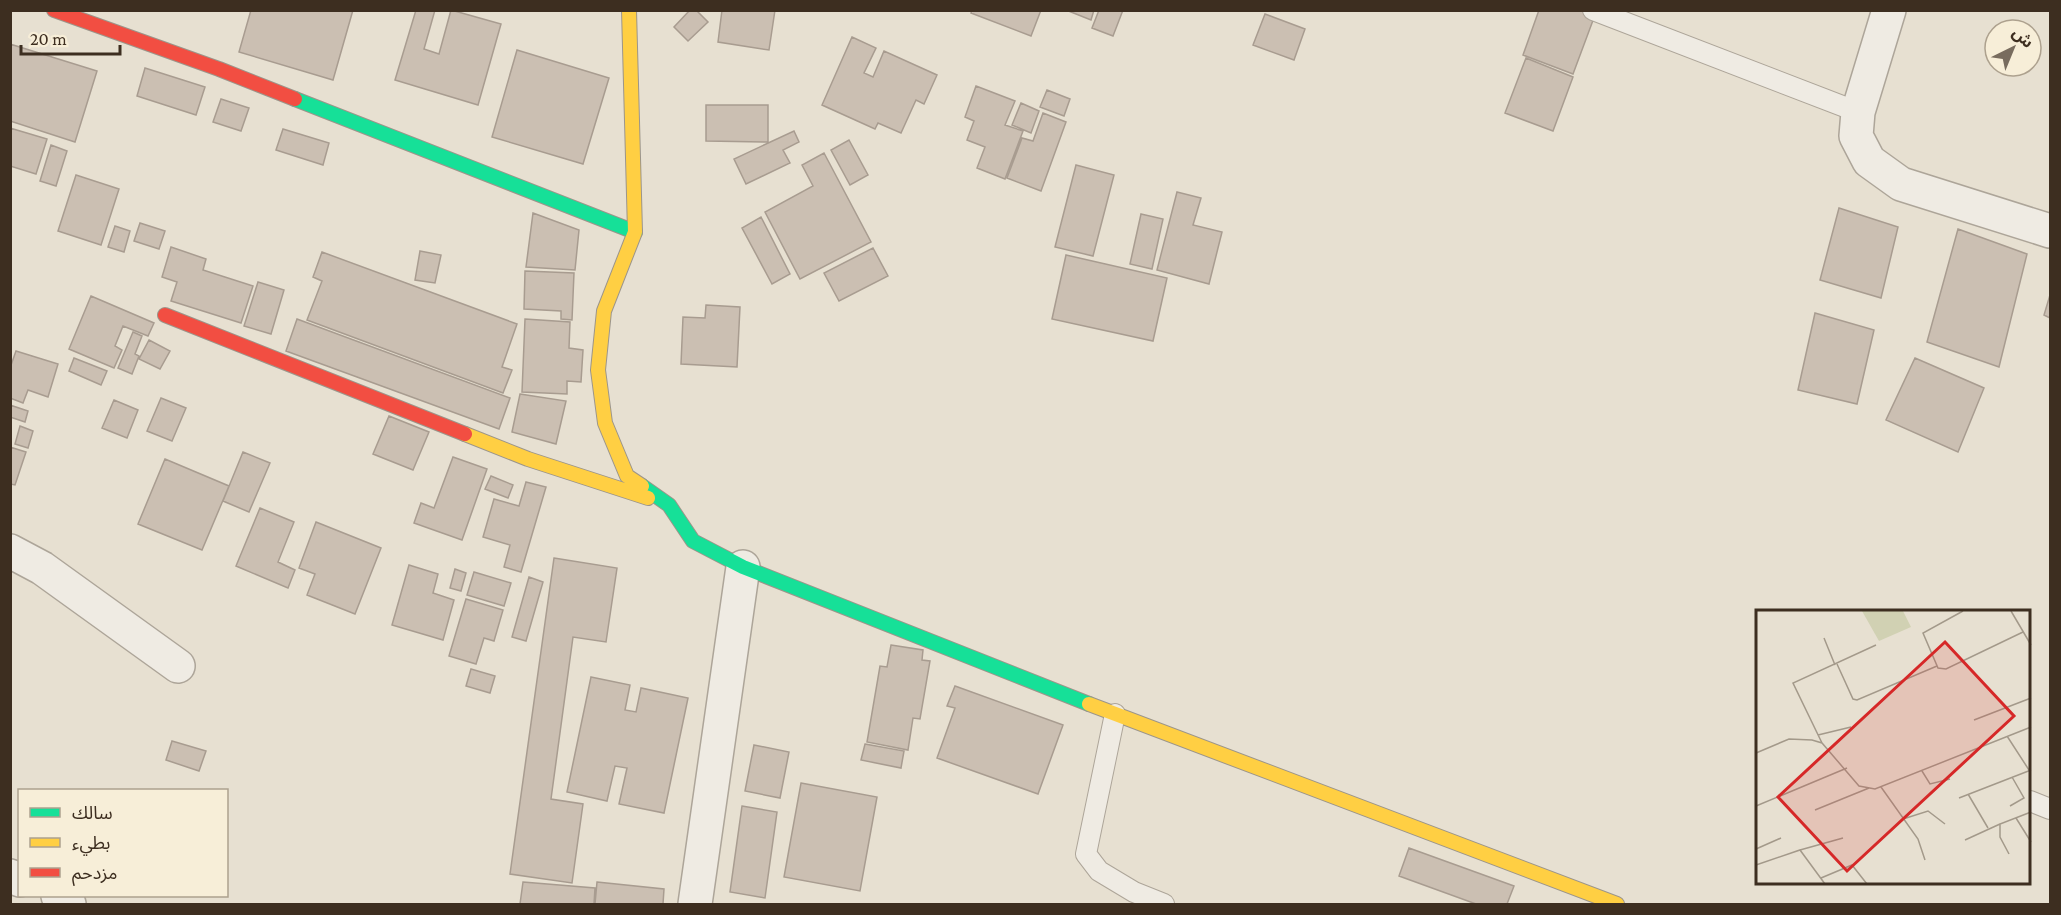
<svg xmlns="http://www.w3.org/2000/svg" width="2061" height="915" font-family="'Crimson Pro','Noto Sans Arabic',serif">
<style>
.building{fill:#cbbfb2;stroke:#a89c90;stroke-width:1.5}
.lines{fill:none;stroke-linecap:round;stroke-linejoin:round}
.lane-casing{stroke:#ada599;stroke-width:22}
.street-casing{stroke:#ada599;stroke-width:36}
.fast-casing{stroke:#9c958a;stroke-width:16}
.slow-casing{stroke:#9c958a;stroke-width:16}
.jam-casing{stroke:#9c958a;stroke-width:16}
.lane{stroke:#efebe3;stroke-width:20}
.street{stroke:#efebe3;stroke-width:33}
.fast{stroke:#16e098;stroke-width:14}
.slow{stroke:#ffcf43;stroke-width:14}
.jam{stroke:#f24e42;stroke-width:14}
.inset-road{fill:none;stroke:#a3998a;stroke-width:1.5}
.view{fill:#d62828;fill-opacity:0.15;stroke:#d62828;stroke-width:3}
.inset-edge{fill:none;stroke:#3d2e20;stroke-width:3}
</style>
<rect width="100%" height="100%" fill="#e7e0d1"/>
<path class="building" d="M 251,10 L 353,10 L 333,80 L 239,52 Z
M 416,10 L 435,10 L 424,49 L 439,54 L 451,10 L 501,24 L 478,105 L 395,80 Z
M 690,10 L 696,10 L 708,22 L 688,41 L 674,27 Z
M 722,10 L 775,10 L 769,50 L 718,42 Z
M 972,10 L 1041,10 L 1031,36 L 971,13 Z
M 1066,10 L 1094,10 L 1091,20 Z
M 1099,10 L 1123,10 L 1113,36 L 1092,28 Z
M 1539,10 L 1582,10 L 1595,15 L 1573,74 L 1523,55 Z
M 1265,14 L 1305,29 L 1294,60 L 1253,45 Z
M 852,37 L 876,48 L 864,73 L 873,77 L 884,51 L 937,75 L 924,104 L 916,100 L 901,133 L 878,123 L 875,129 L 822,105 Z
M 10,44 L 97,71 L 75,142 L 10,121 Z
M 517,50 L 609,78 L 583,164 L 492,137 Z
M 1526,58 L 1573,77 L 1553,131 L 1505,113 Z
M 145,68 L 205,87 L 196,115 L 137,96 Z
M 976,86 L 1015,101 L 1005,125 L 1023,131 L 1005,179 L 977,168 L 985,147 L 967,140 L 974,121 L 965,117 Z
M 1047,90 L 1070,99 L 1064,116 L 1040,107 Z
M 221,99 L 249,108 L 241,131 L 213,122 Z
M 1021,103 L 1039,111 L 1031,133 L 1012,125 Z
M 706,105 L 768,105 L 768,142 L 706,141 Z
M 1043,113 L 1066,122 L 1041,191 L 1007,178 L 1022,138 L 1033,141 Z
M 10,128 L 47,139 L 36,174 L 10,166 Z
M 283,129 L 329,143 L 323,165 L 276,150 Z
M 794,131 L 799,142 L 783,150 L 790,163 L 746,184 L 734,159 Z
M 849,140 L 868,175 L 850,185 L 831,150 Z
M 51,145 L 67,151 L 56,186 L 40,181 Z
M 824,153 L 871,242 L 800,279 L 765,212 L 813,186 L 802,165 Z
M 1076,165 L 1114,175 L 1093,256 L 1055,247 Z
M 76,175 L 119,189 L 101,245 L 58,231 Z
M 1177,192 L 1201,198 L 1193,225 L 1222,232 L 1209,284 L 1157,270 Z
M 1839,208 L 1898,227 L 1881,298 L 1820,280 Z
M 533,213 L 579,230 L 575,270 L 526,267 Z
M 1141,214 L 1163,219 L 1152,269 L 1130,264 Z
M 761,217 L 790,274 L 772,284 L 742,228 Z
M 140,223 L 165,231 L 159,249 L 134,241 Z
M 115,226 L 130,231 L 124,252 L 108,247 Z
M 1958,229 L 2027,254 L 1999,367 L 1927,342 Z
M 171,247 L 206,259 L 203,270 L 253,286 L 241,323 L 171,301 L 177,282 L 162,277 Z
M 873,248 L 888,276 L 839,301 L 824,273 Z
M 420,251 L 441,255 L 435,283 L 415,280 Z
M 322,252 L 517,324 L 502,367 L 512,370 L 503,393 L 307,320 L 322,281 L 313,277 Z
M 1066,255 L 1167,278 L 1153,341 L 1052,319 Z
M 525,271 L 574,273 L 572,320 L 561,319 L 561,311 L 524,309 Z
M 258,282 L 284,290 L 271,334 L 244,326 Z
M 2050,295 L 2050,318 L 2044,315 Z
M 91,296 L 154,323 L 148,336 L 123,326 L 115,346 L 122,350 L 114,368 L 69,349 Z
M 706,305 L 740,307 L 737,367 L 681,364 L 683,317 L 705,318 Z
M 1815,313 L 1874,330 L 1857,404 L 1798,390 Z
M 297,319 L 510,398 L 499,429 L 286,351 Z
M 525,319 L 570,322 L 569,348 L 583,350 L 581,382 L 567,381 L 567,394 L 522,392 Z
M 133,332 L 142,336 L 135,354 L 139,356 L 132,374 L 118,368 Z
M 149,340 L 170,351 L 160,369 L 139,359 Z
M 16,351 L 58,364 L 48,397 L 28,390 L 23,403 L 10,398 L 10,368 Z
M 74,358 L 107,371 L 101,385 L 69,371 Z
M 1915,358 L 1984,388 L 1958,452 L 1886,420 Z
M 520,394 L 566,401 L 556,444 L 512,432 Z
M 161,398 L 186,408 L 172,441 L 147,431 Z
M 114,400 L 138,410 L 127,438 L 102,428 Z
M 10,405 L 28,411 L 25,422 L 10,417 Z
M 389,416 L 429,432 L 413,470 L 373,454 Z
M 20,426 L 33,431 L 28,448 L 15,444 Z
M 10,447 L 26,452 L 15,485 L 10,484 Z
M 243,452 L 270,463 L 249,512 L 223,501 Z
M 453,457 L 487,469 L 462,540 L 414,523 L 421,503 L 434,508 Z
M 165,459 L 229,486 L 202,550 L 138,524 Z
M 491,476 L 513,485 L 508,498 L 485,489 Z
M 526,482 L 546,487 L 521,572 L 504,567 L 510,545 L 483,537 L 494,499 L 519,506 Z
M 260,508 L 294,522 L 278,562 L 295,570 L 288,588 L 236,566 Z
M 316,522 L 381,548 L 355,614 L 307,595 L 315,574 L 299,568 Z
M 554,558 L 617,568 L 606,642 L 573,637 L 551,799 L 583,804 L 572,883 L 510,874 Z
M 409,565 L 438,574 L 433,593 L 454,600 L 443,640 L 392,625 Z
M 455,569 L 466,573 L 461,591 L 450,588 Z
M 474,572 L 511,583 L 504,606 L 467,595 Z
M 529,577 L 543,582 L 526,641 L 512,637 Z
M 466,599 L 503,610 L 494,641 L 484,638 L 476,664 L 449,656 Z
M 891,645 L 923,650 L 922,660 L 930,661 L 920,719 L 913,718 L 908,750 L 867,742 L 880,666 L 887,667 Z
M 471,669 L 495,676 L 490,693 L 466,686 Z
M 591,677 L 630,685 L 625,710 L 636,712 L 641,688 L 688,698 L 664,813 L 619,804 L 627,768 L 615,766 L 607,801 L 567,792 Z
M 955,686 L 1063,725 L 1038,794 L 937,758 L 955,708 L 947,706 Z
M 172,741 L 206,751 L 199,771 L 166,760 Z
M 865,744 L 904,751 L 901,768 L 861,760 Z
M 754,745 L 789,752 L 780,798 L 745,791 Z
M 801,783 L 877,797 L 860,891 L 784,877 Z
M 742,806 L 777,812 L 765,898 L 730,892 Z
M 1409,848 L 1514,886 L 1507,904 L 1476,904 L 1399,876 Z
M 523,882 L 595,888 L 594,904 L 520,904 Z
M 597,882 L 664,889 L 663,904 L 595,904 Z"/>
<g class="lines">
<defs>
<path id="lane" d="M 1593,10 L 1858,112
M 1115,714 L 1086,854 L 1099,871 L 1134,892 L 1164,904
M 2030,801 L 2050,809"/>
<path id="street" d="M 1889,10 L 1858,112 L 1856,136 L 1869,161 L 1901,184 L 2050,231
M 10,551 L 42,568 L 178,666
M 10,876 L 20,880
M 58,896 L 69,904
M 695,904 L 743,567"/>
<path id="fast" d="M 295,99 L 635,232
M 642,486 L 669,505 L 693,541 L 743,567 L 1089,704"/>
<path id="slow" d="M 629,10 L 635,232 L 604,311 L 598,370 L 605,423 L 627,476 L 642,486
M 465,434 L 528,459 L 648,498
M 1089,704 L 1617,904"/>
<path id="jam" d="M 54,10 L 219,69 L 295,99
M 165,315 L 465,434"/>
</defs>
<use href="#lane" class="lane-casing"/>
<use href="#street" class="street-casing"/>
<use href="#fast" class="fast-casing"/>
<use href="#slow" class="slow-casing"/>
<use href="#jam" class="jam-casing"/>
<use href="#lane" class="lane"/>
<use href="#street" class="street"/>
<use href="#fast" class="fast"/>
<use href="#slow" class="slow"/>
<use href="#jam" class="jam"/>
</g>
<g transform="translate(1756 610)">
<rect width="274" height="274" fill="#e7e0d1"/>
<path d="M 106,1 L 147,1 L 155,17 L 123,31 Z" fill="#d1d1b3"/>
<path class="inset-road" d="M 207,1 L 167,23 L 182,58 L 190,59 L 267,22M 255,1 L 275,35M 68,28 L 79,55M 81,54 L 97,89 L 101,90 L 181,56M 218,110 L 275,88M 62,125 L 95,117M 251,126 L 273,160M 66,133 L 37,73 L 120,35M 0,143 L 33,129 L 56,130 L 66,133 L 103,176 L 119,179 L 275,117M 166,161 L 174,174 L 194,169M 125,177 L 162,229 L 169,250M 212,184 L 232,218M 203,188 L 275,160M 0,196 L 91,158M 254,196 L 268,188 L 256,167M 59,200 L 113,178M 260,208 L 275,232M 147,209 L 172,201 L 189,214M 209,230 L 244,214M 0,239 L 25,228M 44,240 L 87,228M 253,244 L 244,227 L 244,214 L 275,202M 0,255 L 44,240 L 69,274M 65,268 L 96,255 L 111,274"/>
<path class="view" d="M 189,32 L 258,106 L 91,261 L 22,187 Z"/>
<rect width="274" height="274" class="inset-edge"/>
</g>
<rect width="2061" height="915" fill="none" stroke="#3d2e20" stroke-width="24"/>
<rect x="18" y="789" width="210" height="108" fill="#f7eed8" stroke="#ada18e" stroke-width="1.5"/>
<rect x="30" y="808" width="30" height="9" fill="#16e098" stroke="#ada18e" stroke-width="1.5"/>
<text x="72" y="819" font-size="18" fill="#3d2e20">سالك</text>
<rect x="30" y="838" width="30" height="9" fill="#ffcf43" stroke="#ada18e" stroke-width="1.5"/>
<text x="72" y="849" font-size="18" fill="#3d2e20">بطيء</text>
<rect x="30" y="868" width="30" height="9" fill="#f24e42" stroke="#ada18e" stroke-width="1.5"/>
<text x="72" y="879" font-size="18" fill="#3d2e20">مزدحم</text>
<g transform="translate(2013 48) rotate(43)"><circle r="28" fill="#f7eed8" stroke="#ada18e" stroke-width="1.5"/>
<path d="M0-4.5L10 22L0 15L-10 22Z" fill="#786c5e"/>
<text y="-9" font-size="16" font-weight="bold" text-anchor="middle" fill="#3d2e20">ش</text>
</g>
<path d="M21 45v9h99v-9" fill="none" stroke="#3d2e20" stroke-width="3"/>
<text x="30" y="45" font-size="18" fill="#3d2e20" stroke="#f7eed8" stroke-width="4.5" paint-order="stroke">20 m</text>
</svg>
